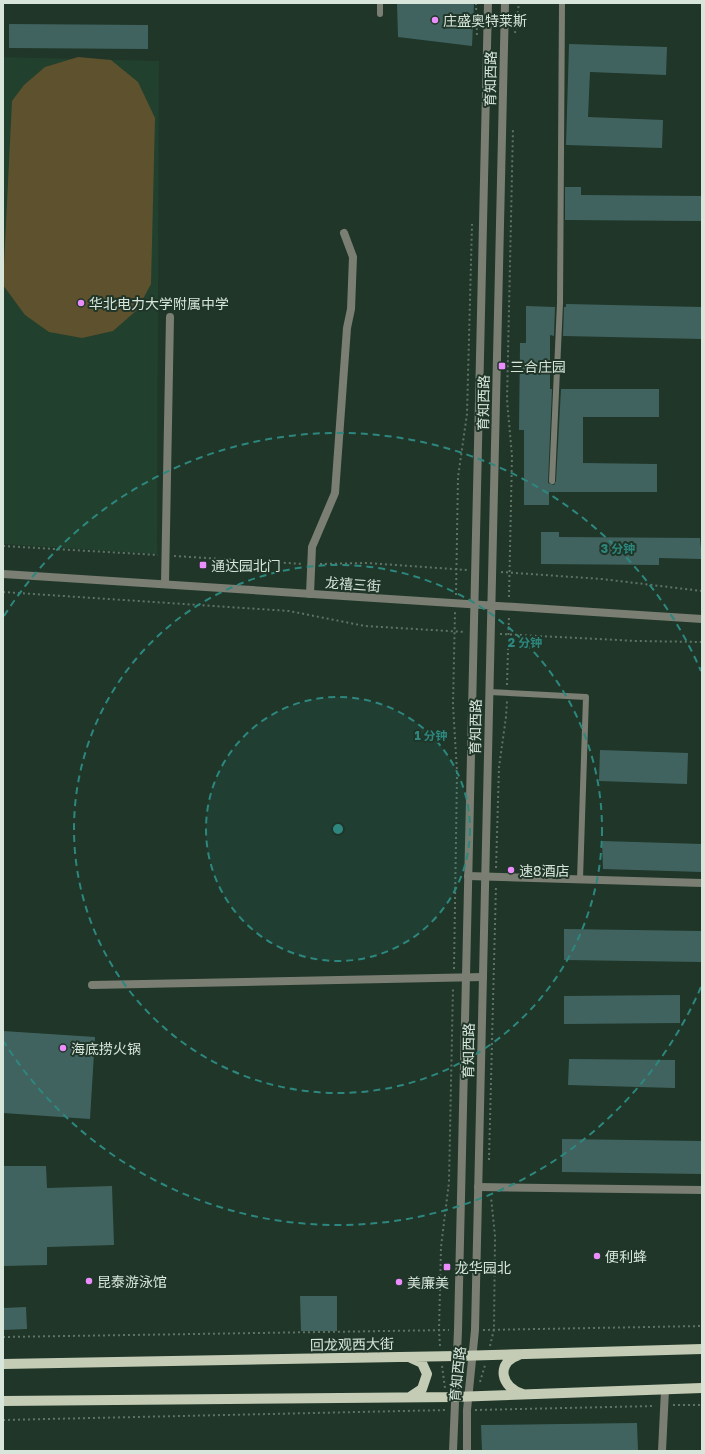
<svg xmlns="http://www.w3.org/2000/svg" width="705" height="1454" font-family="'Golos Text','Noto Sans SC',sans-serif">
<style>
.built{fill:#21402d}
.green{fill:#5e512e}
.building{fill:#416360}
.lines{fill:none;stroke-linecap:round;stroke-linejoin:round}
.path{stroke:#5f7366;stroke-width:2;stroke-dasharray:2 3;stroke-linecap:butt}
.service{stroke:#7a7e73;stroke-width:6}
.minor{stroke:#7a7e73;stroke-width:8}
.tertiary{stroke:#7a7e73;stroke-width:8}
.primary{stroke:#c4ccb5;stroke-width:10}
.ring{fill:none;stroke:#2d877e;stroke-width:2;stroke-dasharray:7 5}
.poi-dot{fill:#eb8dfc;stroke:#1f3628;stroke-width:1.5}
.labels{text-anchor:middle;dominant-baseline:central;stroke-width:4;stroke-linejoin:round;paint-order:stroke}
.poi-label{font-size:14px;fill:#d7e5db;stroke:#1f3628;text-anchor:start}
.street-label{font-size:14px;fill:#d7e5db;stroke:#1f3628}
.centre{fill:#2d877e;stroke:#1f3628;stroke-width:2}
.ring-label{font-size:12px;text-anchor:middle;font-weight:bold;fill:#2d877e;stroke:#1f3628;stroke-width:4;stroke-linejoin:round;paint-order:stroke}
</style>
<rect width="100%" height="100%" fill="#1f3628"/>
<path class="built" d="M 3,57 L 159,61 L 157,554 L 3,544 Z"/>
<path class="green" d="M 78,57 L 111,60 L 138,82 L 155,118 L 151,284 L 137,310 L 113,331 L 82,338 L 49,332 L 25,315 L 3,285 L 12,101 L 24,85 L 45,67 Z"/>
<path class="building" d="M 397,3 L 474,3 L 472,46 L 398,37 Z
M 9,24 L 148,25 L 148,49 L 9,48 Z
M 569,44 L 667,47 L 666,75 L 590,72 L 588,117 L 663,120 L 662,148 L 566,145 Z
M 565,187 L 581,187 L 581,195 L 702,196 L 702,221 L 565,220 Z
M 566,304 L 702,307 L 702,339 L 563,336 L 564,307 L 566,307 Z
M 526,306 L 555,307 L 554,336 L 550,335 L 550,389 L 552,389 L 548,483 L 554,485 L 556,481 L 561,389 L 659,389 L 659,417 L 583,417 L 583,463 L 657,464 L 657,492 L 549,492 L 549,505 L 524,505 L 524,430 L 519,430 L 520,343 L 526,343 Z
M 541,532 L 559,532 L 559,537 L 700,538 L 702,559 L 659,558 L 659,565 L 541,564 Z
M 600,750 L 688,753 L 687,784 L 599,781 Z
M 602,841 L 702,844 L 702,872 L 603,869 Z
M 564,929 L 702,931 L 702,962 L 564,960 Z
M 680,995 L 680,1023 L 564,1024 L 564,996 Z
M 3,1031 L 95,1037 L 90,1119 L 3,1113 Z
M 569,1059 L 675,1060 L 675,1088 L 568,1085 Z
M 562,1139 L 702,1141 L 702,1174 L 562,1172 Z
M 3,1166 L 46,1166 L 47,1188 L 112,1186 L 114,1245 L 47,1247 L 47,1265 L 3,1266 Z
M 300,1296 L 337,1296 L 337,1331 L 301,1331 Z
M 26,1307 L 27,1329 L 3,1330 L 3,1308 Z
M 637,1423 L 638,1451 L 482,1451 L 481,1425 Z"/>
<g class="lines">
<path class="path" d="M 476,3 L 477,38
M 515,33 L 519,3
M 3,546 L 158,555
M 174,556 L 303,564
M 320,564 L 367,563 L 467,570
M 501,572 L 602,579 L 702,591
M 3,592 L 289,611 L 365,626 L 465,632
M 456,595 L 458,477 L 467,414 L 472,224
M 509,597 L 512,456 L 507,400 L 513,128
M 500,634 L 637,641 L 702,642
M 507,685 L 509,615
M 496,868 L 499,767 L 506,717 L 507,701
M 454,969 L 457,772 L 453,705 L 455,611
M 489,1160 L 496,885
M 483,1330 L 702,1326
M 3,1337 L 449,1330
M 440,1346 L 439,1330 L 441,1247 L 449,1182 L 453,987
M 490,1346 L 494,1329 L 495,1236 L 491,1197
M 442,1366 L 445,1388
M 480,1382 L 485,1365
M 673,1405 L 702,1405
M 475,1410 L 655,1406
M 3,1420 L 447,1410"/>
<path class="service" d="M 380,14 L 380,3
M 552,481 L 560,303 L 562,3
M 489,692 L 586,697 L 580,879"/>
<path class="minor" d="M 165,584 L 170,317
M 310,594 L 312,547 L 335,493 L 347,328 L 351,309 L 353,257 L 344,233
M 468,876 L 702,883
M 92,985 L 483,977
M 478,1187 L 702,1190
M 662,1451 L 665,1390"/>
<path class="tertiary" d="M 3,574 L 702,619
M 453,1451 L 458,1330 L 488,3
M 467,1451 L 467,1410 L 475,1330 L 505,3"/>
<path class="primary" d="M 519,1355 C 495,1363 501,1388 523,1394
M 3,1364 L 457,1356 L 702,1349
M 410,1397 L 422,1389 L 427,1374 L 422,1363 L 411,1358
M 3,1401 L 454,1397 L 702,1388"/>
</g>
<circle cx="338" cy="829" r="132" fill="#2d877e" fill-opacity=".12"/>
<g class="ring">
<circle cx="338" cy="829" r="132"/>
<circle cx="338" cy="829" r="264"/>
<path d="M701 987A396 396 0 0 1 4 1042M4 616A396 396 0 0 1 701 671"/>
</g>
<g class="poi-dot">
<circle cx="435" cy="20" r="4"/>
<circle cx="81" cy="303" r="4"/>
<rect x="498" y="362" width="8" height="8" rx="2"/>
<rect x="199" y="561" width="8" height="8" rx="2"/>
<circle cx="511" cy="870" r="4"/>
<circle cx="63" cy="1048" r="4"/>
<circle cx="597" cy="1256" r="4"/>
<rect x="443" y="1263" width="8" height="8" rx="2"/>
<circle cx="89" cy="1281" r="4"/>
<circle cx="399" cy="1282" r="4"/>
</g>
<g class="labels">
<g class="poi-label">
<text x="443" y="20">庄盛奥特莱斯</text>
<text x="89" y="303">华北电力大学附属中学</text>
<text x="510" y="366">三合庄园</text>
<text x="211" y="565">通达园北门</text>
<text x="519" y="870">速8酒店</text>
<text x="71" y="1048">海底捞火锅</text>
<text x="605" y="1256">便利蜂</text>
<text x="455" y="1267">龙华园北</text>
<text x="97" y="1281">昆泰游泳馆</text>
<text x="407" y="1282">美廉美</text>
</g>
<g class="street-label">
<text transform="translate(490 79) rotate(-89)">育知西路</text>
<text transform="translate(483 403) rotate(-89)">育知西路</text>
<text transform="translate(353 584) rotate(4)">龙禧三街</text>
<text transform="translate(475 727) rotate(-89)">育知西路</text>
<text transform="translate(468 1051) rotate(-89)">育知西路</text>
<text transform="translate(352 1344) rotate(-1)">回龙观西大街</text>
<text transform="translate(457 1374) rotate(-84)">育知西路</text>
</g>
</g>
<circle cx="338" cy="829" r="6" class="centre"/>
<g class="ring-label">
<text x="618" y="553">3 分钟</text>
<text x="525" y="647">2 分钟</text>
<text x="431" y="740">1 分钟</text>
</g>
<rect width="705" height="1454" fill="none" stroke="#d7e5db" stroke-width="8"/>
</svg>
